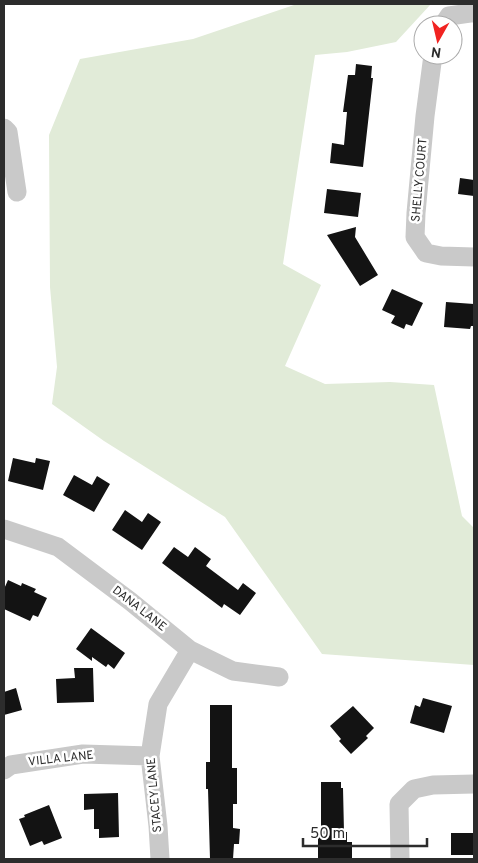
<svg xmlns="http://www.w3.org/2000/svg" width="478" height="863" font-family="Overpass,sans-serif">
<style>
.green{fill:#e1ebd8}
.building{fill:#131313}
.lines{fill:none;stroke-linecap:round;stroke-linejoin:round}
.minor{stroke:#c9c9c9;stroke-width:19}
.labels{text-anchor:middle;dominant-baseline:central;stroke-width:5;stroke-linejoin:round;paint-order:stroke}
.street-label{font-size:12px;fill:#2c2c2c;stroke:#fff}
</style>
<rect width="100%" height="100%" fill="#fff"/>
<path class="green" d="M 297,4 L 431,4 L 396,42 L 347,52 L 315,55 L 283,264 L 321,285 L 285,366 L 325,384 L 390,382 L 434,385 L 462,516 L 474,528 L 474,665 L 322,654 L 225,517 L 104,441 L 52,404 L 57,367 L 50,287 L 49,135 L 80,59 L 193,39 Z"/>
<path class="building" d="M 356,64 L 372,66 L 371,78 L 373,78 L 363,167 L 330,163 L 332,143 L 344,145 L 347,112 L 343,112 L 348,75 L 355,75 Z
M 460,178 L 474,180 L 474,196 L 458,194 Z
M 327,189 L 361,193 L 358,217 L 324,213 Z
M 356,227 L 355,237 L 378,275 L 360,286 L 327,235 Z
M 392,289 L 423,303 L 412,326 L 406,324 L 404,329 L 391,323 L 395,316 L 382,310 Z
M 446,302 L 474,304 L 474,326 L 471,326 L 470,329 L 444,327 Z
M 13,458 L 35,463 L 36,458 L 50,461 L 43,490 L 8,481 Z
M 74,475 L 92,485 L 97,476 L 110,484 L 94,512 L 63,495 Z
M 125,510 L 142,522 L 148,513 L 161,522 L 142,550 L 112,530 Z
M 174,547 L 188,557 L 195,547 L 211,559 L 206,566 L 238,590 L 243,583 L 256,593 L 240,615 L 224,604 L 222,608 L 162,563 Z
M 8,580 L 21,586 L 22,583 L 36,589 L 34,592 L 47,598 L 38,617 L 33,615 L 30,621 L 4,609 L 4,589 Z
M 91,628 L 125,653 L 114,669 L 108,664 L 106,667 L 92,657 L 92,661 L 76,649 Z
M 74,668 L 93,668 L 94,702 L 57,703 L 56,679 L 75,678 Z
M 16,688 L 22,710 L 4,715 L 4,692 Z
M 423,698 L 452,706 L 444,733 L 410,723 L 415,705 L 420,707 Z
M 210,705 L 232,705 L 232,768 L 237,768 L 237,804 L 233,804 L 233,828 L 240,829 L 239,844 L 234,844 L 233,859 L 210,859 L 208,789 L 206,789 L 206,762 L 210,762 Z
M 353,706 L 374,728 L 366,736 L 368,738 L 351,754 L 339,741 L 341,739 L 330,726 Z
M 321,782 L 341,782 L 341,788 L 343,788 L 344,832 L 347,832 L 347,842 L 352,842 L 352,859 L 318,859 L 318,832 L 321,832 Z
M 118,793 L 119,837 L 99,838 L 99,829 L 94,829 L 94,809 L 84,810 L 84,794 Z
M 49,805 L 62,838 L 44,845 L 42,841 L 30,846 L 19,819 L 25,817 L 24,815 Z
M 451,833 L 474,833 L 474,855 L 451,855 Z"/>
<g class="lines">
<path class="minor" d="M 443,25 L 449,16 L 470,13 L 474,13
M 433,55 L 425,116 L 416,213 L 415,237 L 426,253 L 441,256 L 474,257
M 4,128 L 8,132 L 17,192
M 4,529 L 58,547 L 130,601 L 190,650 L 233,671 L 279,677
M 4,770 L 11,765 L 83,754 L 150,756
M 160,859 L 158,826 L 150,756 L 158,704 L 190,650
M 400,859 L 399,804 L 414,789 L 433,785 L 474,784"/>
</g>
<g class="labels">
<g class="street-label">
<text transform="translate(420 180) rotate(-85)">SHELLY COURT</text>
<text transform="translate(139 609) rotate(38)">DANA LANE</text>
<text transform="translate(61 759) rotate(-6)">VILLA LANE</text>
<text transform="translate(155 795) rotate(-95)">STACEY LANE</text>
</g>
</g>
<rect width="478" height="863" fill="none" stroke="#2c2c2c" stroke-width="10"/>
<g transform="translate(438 40) rotate(188)"><circle r="24" fill="#ffffff" stroke="#ababab"/>
<path d="M0-4L9 19L0 12L-9 19Z" fill="#f12321"/>
<text y="-8" font-size="14" font-weight="bold" text-anchor="middle" fill="#2c2c2c">N</text>
</g>
<path d="M303 838v8h124v-8" fill="none" stroke="#2c2c2c" stroke-width="2.5"/>
<text x="310" y="838" font-size="15" fill="#2c2c2c" stroke="#ffffff" stroke-width="4" paint-order="stroke">50 m</text>
</svg>
